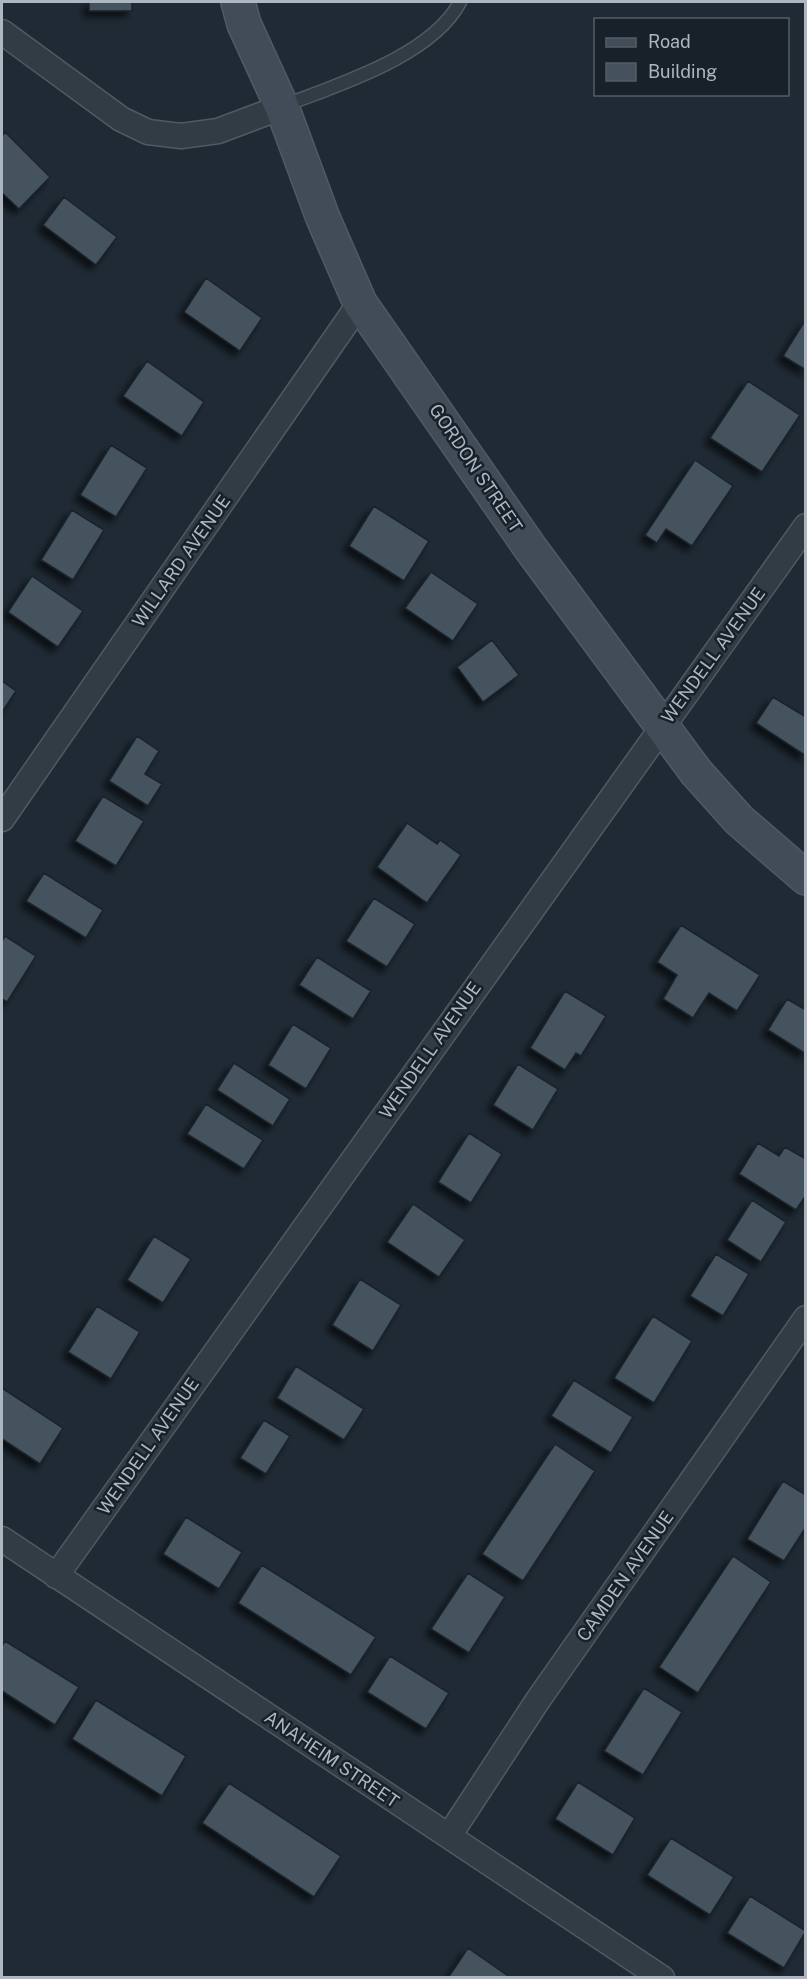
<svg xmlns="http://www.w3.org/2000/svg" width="807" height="1979" font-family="'Public Sans',sans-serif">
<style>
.building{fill:#45525e;stroke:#1a232b;stroke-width:1.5;filter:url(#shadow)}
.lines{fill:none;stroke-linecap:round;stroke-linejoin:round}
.lane-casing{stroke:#505a63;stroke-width:15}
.street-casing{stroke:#505a63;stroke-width:27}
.secondary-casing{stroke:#505a63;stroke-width:36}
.lane{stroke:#323c45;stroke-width:12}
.street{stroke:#323c45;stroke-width:24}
.secondary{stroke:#414c58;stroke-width:33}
.labels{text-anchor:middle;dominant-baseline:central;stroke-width:5;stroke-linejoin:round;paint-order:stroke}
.street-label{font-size:18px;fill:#acb7c2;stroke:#182129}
</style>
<defs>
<filter id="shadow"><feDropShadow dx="-5.5" dy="5.5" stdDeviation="3" flood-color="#0009"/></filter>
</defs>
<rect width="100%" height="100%" fill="#1f2a34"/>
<path class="building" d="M 89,2 L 132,2 L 132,11 L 89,11 Z
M 5,132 L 50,177 L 19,209 L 2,193 L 2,136 Z
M 64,197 L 117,237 L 96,265 L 43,225 Z
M 206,278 L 262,318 L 240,351 L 184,312 Z
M 806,319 L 806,370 L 783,356 Z
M 147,361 L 204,402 L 182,436 L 123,396 Z
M 748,381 L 800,415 L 762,472 L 710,438 Z
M 111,445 L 147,468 L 116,517 L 80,495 Z
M 695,460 L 733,486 L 692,546 L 666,529 L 657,543 L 645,535 Z
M 374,506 L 429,541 L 404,581 L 349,546 Z
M 72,510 L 104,530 L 73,580 L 41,560 Z
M 431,572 L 478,604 L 453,641 L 405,608 Z
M 32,576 L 83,611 L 58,647 L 8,612 Z
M 492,640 L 519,675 L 483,702 L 457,667 Z
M 2,681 L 16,691 L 2,712 Z
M 773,697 L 806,717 L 806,756 L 756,723 Z
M 137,736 L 159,751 L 145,774 L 162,784 L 148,806 L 109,781 Z
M 103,796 L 144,821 L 116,866 L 75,841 Z
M 407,823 L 437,844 L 440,840 L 461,855 L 427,903 L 377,867 Z
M 44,873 L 103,910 L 86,938 L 26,901 Z
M 374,898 L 415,924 L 387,967 L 346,941 Z
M 681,925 L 760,975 L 737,1011 L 709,993 L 693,1018 L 663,999 L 677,975 L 657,962 Z
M 5,936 L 36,956 L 7,1002 L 2,999 L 2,941 Z
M 317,957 L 371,991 L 353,1019 L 299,985 Z
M 565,991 L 606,1016 L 581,1056 L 576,1053 L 565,1070 L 530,1048 Z
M 787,999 L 806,1010 L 806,1054 L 768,1030 Z
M 293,1024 L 331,1048 L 306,1089 L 268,1065 Z
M 234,1063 L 290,1099 L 273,1126 L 217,1090 Z
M 518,1064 L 558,1089 L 533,1130 L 493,1105 Z
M 206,1104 L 263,1140 L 244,1169 L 187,1134 Z
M 469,1133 L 502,1154 L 471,1203 L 438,1182 Z
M 758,1143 L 779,1156 L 785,1147 L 806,1159 L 806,1195 L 796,1210 L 739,1174 Z
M 752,1200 L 786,1222 L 761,1262 L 727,1240 Z
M 413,1204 L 465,1240 L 439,1277 L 387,1242 Z
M 154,1236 L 191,1259 L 163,1303 L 127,1280 Z
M 716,1254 L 749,1274 L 723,1316 L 690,1296 Z
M 360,1279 L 401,1305 L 373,1351 L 332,1325 Z
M 97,1306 L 140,1332 L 111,1379 L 68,1352 Z
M 653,1316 L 692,1341 L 654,1403 L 614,1378 Z
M 296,1366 L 364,1409 L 344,1440 L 277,1398 Z
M 574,1380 L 633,1417 L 611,1453 L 551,1416 Z
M 2,1388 L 63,1428 L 40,1464 L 2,1439 Z
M 264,1420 L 290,1436 L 266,1474 L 240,1458 Z
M 555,1444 L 595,1471 L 523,1581 L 482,1554 Z
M 783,1481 L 806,1495 L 806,1527 L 784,1561 L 747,1539 Z
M 186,1517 L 242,1552 L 219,1589 L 163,1554 Z
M 733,1556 L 771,1582 L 698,1693 L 659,1667 Z
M 262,1565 L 376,1637 L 351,1675 L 238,1603 Z
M 468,1573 L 505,1597 L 469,1653 L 431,1629 Z
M 5,1641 L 79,1687 L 55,1725 L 2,1691 L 2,1646 Z
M 390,1656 L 449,1693 L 426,1729 L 367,1692 Z
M 644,1688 L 682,1712 L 643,1775 L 604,1751 Z
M 96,1700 L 186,1756 L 162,1796 L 72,1739 Z
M 578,1782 L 635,1818 L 613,1855 L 555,1819 Z
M 229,1783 L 341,1856 L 314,1897 L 202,1823 Z
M 671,1838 L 734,1877 L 710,1915 L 647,1875 Z
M 750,1896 L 806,1931 L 784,1968 L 727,1933 Z
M 468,1948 L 511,1978 L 448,1978 Z"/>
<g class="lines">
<defs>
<path id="lane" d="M 283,106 C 337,85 432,56 460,2"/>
<path id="street" d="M 2,32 L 121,119 L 148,132 L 181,136 L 218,131 L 282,107
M 2,819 L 360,303
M 2,1539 L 662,1978
M 56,1576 L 806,526
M 449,1836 L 538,1700 L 806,1318"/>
<path id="secondary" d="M 238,2 L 244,24 L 282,107 L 323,218 L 360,303 L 531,549 L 696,772 L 739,820 L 806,878"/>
</defs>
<use href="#lane" class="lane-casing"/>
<use href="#street" class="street-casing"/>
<use href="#secondary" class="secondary-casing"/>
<use href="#lane" class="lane"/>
<use href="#street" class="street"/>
<use href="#secondary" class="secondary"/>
</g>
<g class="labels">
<g class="street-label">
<text transform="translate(476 468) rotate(56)">GORDON STREET</text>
<text transform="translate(181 561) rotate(-55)">WILLARD AVENUE</text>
<text transform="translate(713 655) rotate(-54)">WENDELL AVENUE</text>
<text transform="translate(430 1050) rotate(-55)">WENDELL AVENUE</text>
<text transform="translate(148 1446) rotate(-55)">WENDELL AVENUE</text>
<text transform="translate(625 1576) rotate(-55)">CAMDEN AVENUE</text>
<text transform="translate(332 1759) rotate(34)">ANAHEIM STREET</text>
</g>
</g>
<rect width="807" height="1979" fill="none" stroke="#acb7c2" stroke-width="6"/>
<rect x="594" y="18" width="195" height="78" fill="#182129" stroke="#535d66" stroke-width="1.5"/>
<rect x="606" y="38" width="30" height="9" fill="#414c58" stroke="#535d66" stroke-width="1.5"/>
<text x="648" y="48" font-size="18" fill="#acb7c2">Road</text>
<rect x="606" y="63" width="30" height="18" fill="#45525e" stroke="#535d66" stroke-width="1.5"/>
<text x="648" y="78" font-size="18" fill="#acb7c2">Building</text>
</svg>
